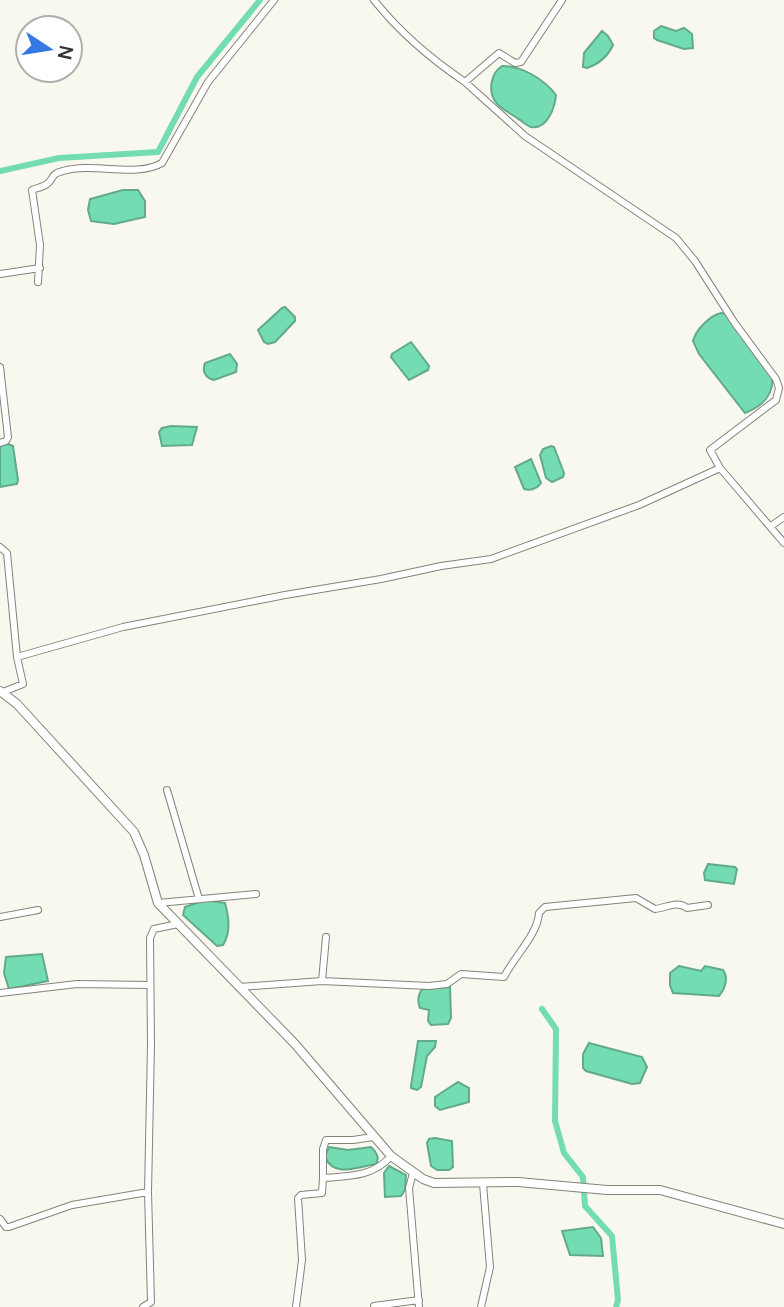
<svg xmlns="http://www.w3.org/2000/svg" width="784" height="1307" font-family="Manrope,sans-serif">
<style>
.water{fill:#74dcb2;stroke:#61aa8b;stroke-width:2}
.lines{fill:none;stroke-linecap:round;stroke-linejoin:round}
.canal{stroke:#74dcb2;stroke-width:6}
.minor-casing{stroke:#84837a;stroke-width:8}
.major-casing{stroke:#84837a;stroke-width:10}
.minor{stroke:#fff;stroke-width:6}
.major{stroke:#fff;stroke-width:8}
</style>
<rect width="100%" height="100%" fill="#f9f8ee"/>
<path class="water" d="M 661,26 L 676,31 L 684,28 L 692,34 L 693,48 L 684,49 L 657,40 L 654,38 L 654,31 Z
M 602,31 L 608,36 L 613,45 C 608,56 599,64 587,68 L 583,67 L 584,53 Z
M 502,66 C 521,65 545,80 556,95 C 555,106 548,130 531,127 C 527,126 521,120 517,118 C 510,113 499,108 495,101 C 488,90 491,73 502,66 Z
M 123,190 L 138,190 L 145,201 L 145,217 L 114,224 L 91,221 L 88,210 L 90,199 Z
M 285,307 L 295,317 L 295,321 L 275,342 L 268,344 L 264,342 L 258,330 L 282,308 Z
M 721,313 L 727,314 L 772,374 C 775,395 763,406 745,413 L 699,354 L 693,341 C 696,330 709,316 721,313 Z
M 411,342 L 429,366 L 428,370 L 409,380 L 391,357 L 392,354 Z
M 230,354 L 237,364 L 236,372 L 214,380 C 205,378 202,371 205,363 Z
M 171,426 L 197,427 L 192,445 L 162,446 L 159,432 L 162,428 Z
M 8,444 L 13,446 L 18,480 L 17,484 L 0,487 L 0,446 Z
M 551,446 L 554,447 L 564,473 L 563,477 L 552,482 L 546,478 L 540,455 L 543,449 Z
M 531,459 L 541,483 C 537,489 530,491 524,489 L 515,467 Z
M 708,864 L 735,867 L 737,869 L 734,884 L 705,880 L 704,873 Z
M 205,900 L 225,903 C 229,918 231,932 223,945 L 217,946 L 183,915 L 185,907 Z
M 42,954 L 48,981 L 9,989 L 4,973 L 6,957 Z
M 679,966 L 701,971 L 705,966 L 723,970 C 729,978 725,989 719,996 L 673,993 L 670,985 L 670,973 Z
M 450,987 L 451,1018 L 448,1024 L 431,1025 L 428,1021 L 429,1010 L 420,1008 C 417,1001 418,995 422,989 Z
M 418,1041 L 436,1041 L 435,1047 L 427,1056 L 421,1087 L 417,1090 L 411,1088 L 411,1086 Z
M 589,1043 L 642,1057 L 647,1067 L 640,1083 L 632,1084 L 586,1071 L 583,1068 L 583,1054 Z
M 458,1082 L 469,1088 L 469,1102 L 440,1110 L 435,1106 L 435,1097 Z
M 435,1138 L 452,1141 L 453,1167 L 449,1170 L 437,1170 L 431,1166 L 427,1143 L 429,1139 Z
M 329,1147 L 348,1150 L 371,1147 C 376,1151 380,1158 376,1164 C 357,1167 334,1178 325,1157 Z
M 389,1166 L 406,1175 L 405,1190 L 401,1196 L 385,1197 L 384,1173 Z
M 593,1227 L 601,1238 L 603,1256 L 570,1255 L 562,1231 Z"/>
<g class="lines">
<path class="canal" d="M 0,171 L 59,158 L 158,152 L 197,77 L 260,0
M 542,1009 L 556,1029 L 555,1121 L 564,1153 L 583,1177 L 585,1206 L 612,1236 L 618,1300 L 616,1307"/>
<defs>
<path id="minor" d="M 374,0 C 400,33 431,59 465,82 L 499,53 L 515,63 L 521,62 L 562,0
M 465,82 L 525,136 L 676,238 L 695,261 L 734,322 L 776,379 L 779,388 L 776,400 L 710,450 L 720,468
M 0,274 L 40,268
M 38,282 L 40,245 L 32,190 C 37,188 43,187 47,184 C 55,178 50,174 63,171 C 94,162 136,178 162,163 L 208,82 L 274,0
M 0,367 L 8,437 L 6,441 L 0,443
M 771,526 L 784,517
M 0,547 L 7,553 L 17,657 L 23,684 L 3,692
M 17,657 L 123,627 L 285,595 L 381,579 L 441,566 L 491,559 L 639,505 L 720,468 L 784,543
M 167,790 L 199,899
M 158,903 L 256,894
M 0,917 L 38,910
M 322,981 L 326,937
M 239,987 L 322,981 L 429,986 L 447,984 L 461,974 L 504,977 C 514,957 538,934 539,913 L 545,907 L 636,898 L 655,909 C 666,908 677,900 687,908 L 708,905
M 0,993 L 77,984 L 150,985
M 413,1173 L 409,1188 L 419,1307
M 323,1178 L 323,1149 L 326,1140 L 353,1140 L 373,1137
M 0,1219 L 6,1227 L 9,1227 L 72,1205 L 148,1192
M 374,1306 L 419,1300
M 143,1307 L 151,1302 L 148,1192 L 151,1045 L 150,938 L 154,929 L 178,924
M 296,1307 L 302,1260 L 298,1198 L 301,1195 L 322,1193 L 323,1178 C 349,1176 373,1177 391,1156
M 481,1307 L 490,1267 L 483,1184"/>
<path id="major" d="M 0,691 L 17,704 L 134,832 L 144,855 L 158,903 L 295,1044 L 391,1156 L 423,1179 L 434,1183 L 518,1182 L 607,1190 L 660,1190 L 784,1224"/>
</defs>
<use href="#minor" class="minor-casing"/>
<use href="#major" class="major-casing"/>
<use href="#minor" class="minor"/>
<use href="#major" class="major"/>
</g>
<g transform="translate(49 49) rotate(102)"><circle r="33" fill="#ffffff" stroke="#aeaeac" stroke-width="2"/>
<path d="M0-5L12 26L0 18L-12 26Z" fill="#3579e7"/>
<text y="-10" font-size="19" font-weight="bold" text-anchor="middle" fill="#343430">N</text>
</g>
</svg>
